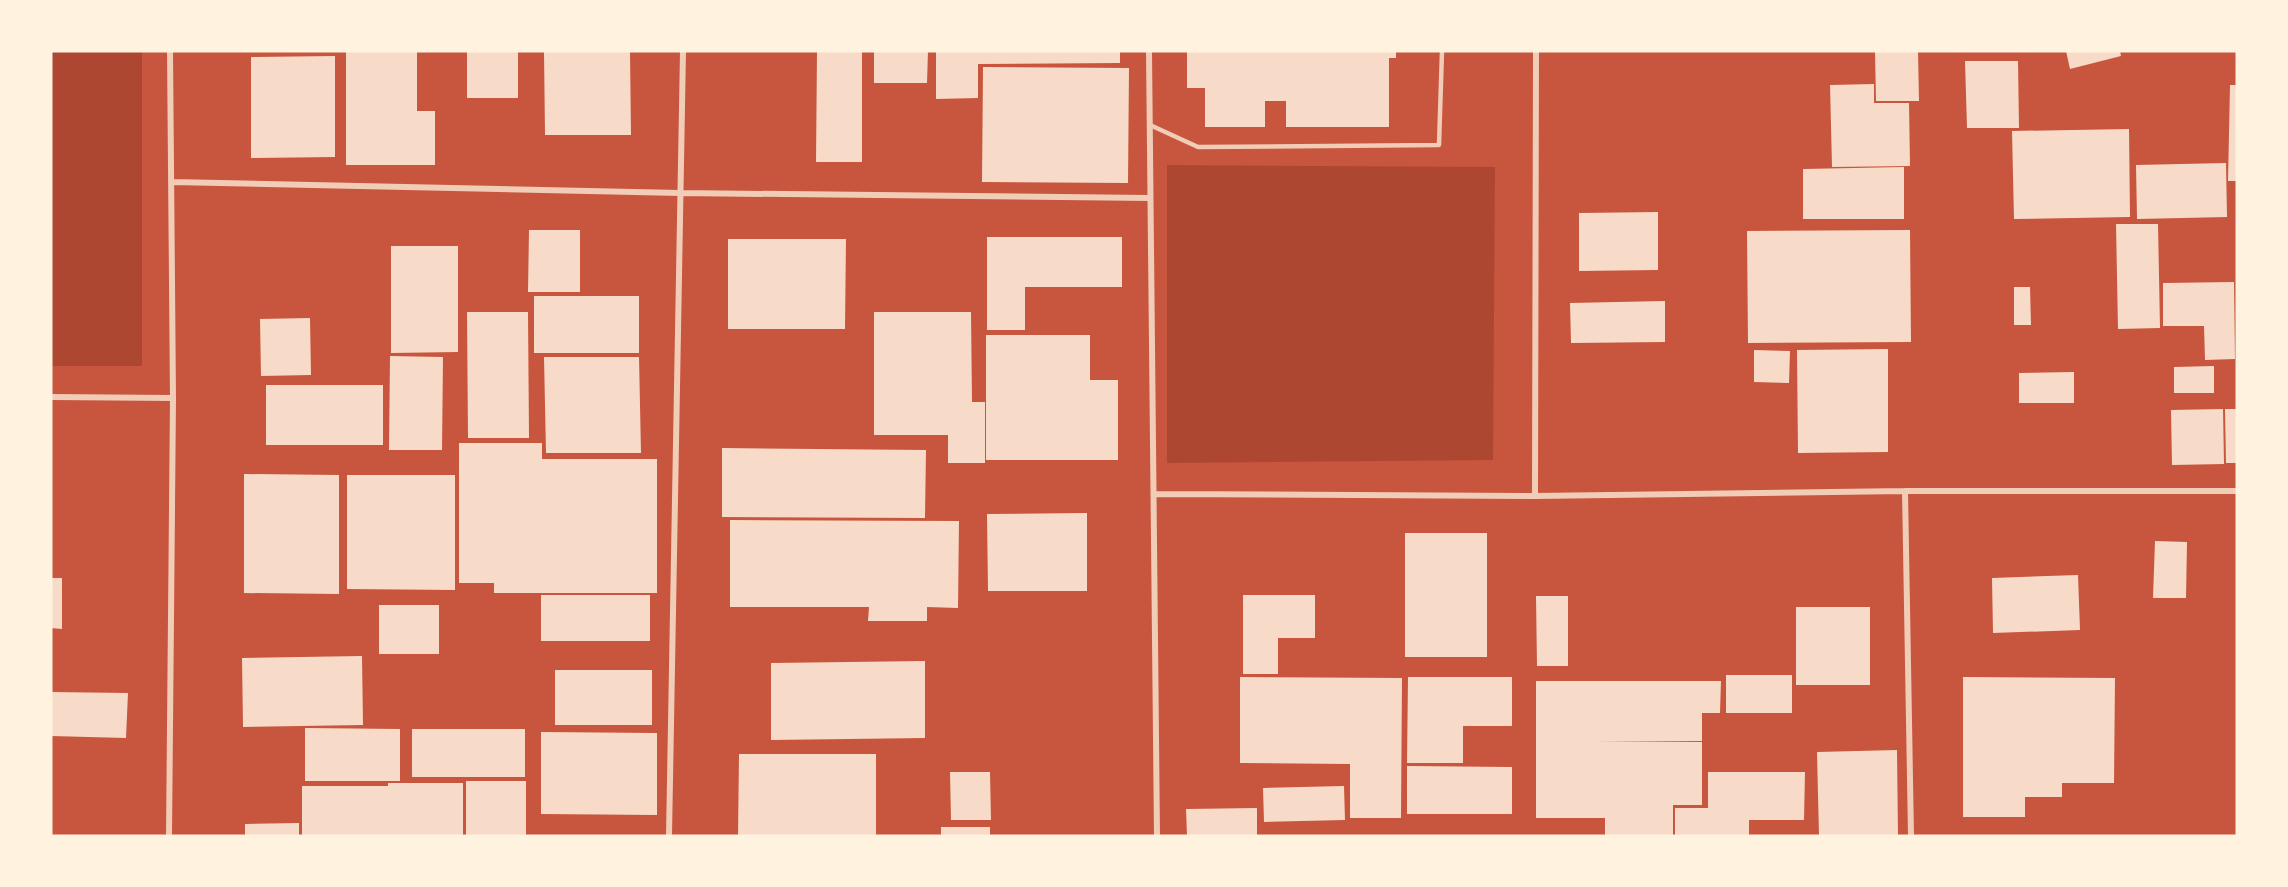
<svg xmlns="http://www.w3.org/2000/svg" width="2288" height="887" font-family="'Space Grotesk',sans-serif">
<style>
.green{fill:#ae4732}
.building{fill:#f7dbc8}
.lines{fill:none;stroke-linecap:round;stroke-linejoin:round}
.service{stroke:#f1ccb7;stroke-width:4.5}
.minor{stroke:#f1ccb7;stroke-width:6}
</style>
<rect width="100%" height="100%" fill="#c8553d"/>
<path class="green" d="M 51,51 L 142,51 L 142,366 L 51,366 Z
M 1167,165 L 1495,167 L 1493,460 L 1167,463 Z"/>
<path class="building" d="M 467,51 L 518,51 L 518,98 L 467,98 Z
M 544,51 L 630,51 L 631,135 L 545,135 Z
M 817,51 L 862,51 L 862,162 L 816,162 Z
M 874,51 L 928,51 L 927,83 L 874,83 Z
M 936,51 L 1120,51 L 1120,63 L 978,64 L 978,98 L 936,99 Z
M 1187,51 L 1396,51 L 1396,58 L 1389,58 L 1389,127 L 1286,127 L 1286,101 L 1265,101 L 1265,127 L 1205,127 L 1205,88 L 1187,88 Z
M 1875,51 L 1918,51 L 1919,101 L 1876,101 Z
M 2066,51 L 2120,51 L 2121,56 L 2070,69 Z
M 346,52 L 417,52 L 417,111 L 435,111 L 435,165 L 346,165 Z
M 335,56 L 335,157 L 251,158 L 251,57 Z
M 1965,61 L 2018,61 L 2019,128 L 1967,128 Z
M 983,67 L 1129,68 L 1128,183 L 982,182 Z
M 1874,84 L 1874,103 L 1909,103 L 1910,166 L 1832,167 L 1830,85 Z
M 2230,85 L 2237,85 L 2237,181 L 2228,181 Z
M 2129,129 L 2130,217 L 2014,219 L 2012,131 Z
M 2226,163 L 2227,217 L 2137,219 L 2136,165 Z
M 1904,167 L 1904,219 L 1803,219 L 1803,169 Z
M 1658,212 L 1658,270 L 1579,271 L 1579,213 Z
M 2116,224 L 2158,224 L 2160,328 L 2118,329 Z
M 529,230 L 580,230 L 580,292 L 528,292 Z
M 1910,230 L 1911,342 L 1748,343 L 1747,231 Z
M 987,237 L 1122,237 L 1122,287 L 1025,287 L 1025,330 L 987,330 Z
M 728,239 L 846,239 L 845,329 L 728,329 Z
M 391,246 L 458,246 L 458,352 L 391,353 Z
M 2234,282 L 2235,359 L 2205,360 L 2204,326 L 2163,326 L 2163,283 Z
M 2014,287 L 2030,287 L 2031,325 L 2014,325 Z
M 534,296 L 639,296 L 639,353 L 534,353 Z
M 1665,301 L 1665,342 L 1571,343 L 1570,303 Z
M 467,312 L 528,312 L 529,438 L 468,438 Z
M 874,312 L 971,312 L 972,402 L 985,402 L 985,463 L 948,463 L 948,435 L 874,435 Z
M 310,318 L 311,375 L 261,376 L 260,319 Z
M 986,335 L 1090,335 L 1090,380 L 1118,380 L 1118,460 L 986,460 Z
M 1888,349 L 1888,452 L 1798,453 L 1797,350 Z
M 1754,350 L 1790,351 L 1789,383 L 1754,382 Z
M 390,356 L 443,357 L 442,450 L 389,450 Z
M 544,357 L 639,357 L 641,453 L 546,453 Z
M 2214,366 L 2214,393 L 2174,393 L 2174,367 Z
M 2074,372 L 2074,403 L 2019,403 L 2019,373 Z
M 266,385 L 383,385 L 383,445 L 266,445 Z
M 2223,409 L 2224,464 L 2172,465 L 2171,410 Z
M 2225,409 L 2237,409 L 2237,463 L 2226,463 Z
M 459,443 L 542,443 L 542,459 L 657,459 L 657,593 L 494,593 L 494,583 L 459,583 Z
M 722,448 L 926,450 L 925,518 L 722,517 Z
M 244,474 L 339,475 L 339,594 L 244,593 Z
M 347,475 L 455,475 L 455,590 L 347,589 Z
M 1087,513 L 1087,591 L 988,591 L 987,514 Z
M 730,520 L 959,521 L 958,608 L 927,607 L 927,621 L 868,621 L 869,607 L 730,607 Z
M 1405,533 L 1487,533 L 1487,657 L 1405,657 Z
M 2155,541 L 2187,542 L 2186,598 L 2153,598 Z
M 2078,575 L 2080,630 L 1993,633 L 1992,578 Z
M 51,578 L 62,578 L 62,629 L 51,628 Z
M 541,595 L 650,595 L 650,641 L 541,641 Z
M 1243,595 L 1315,595 L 1315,638 L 1278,638 L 1278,674 L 1243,674 Z
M 1536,596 L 1568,596 L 1568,666 L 1537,666 Z
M 379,605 L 439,605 L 439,654 L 379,654 Z
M 1796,607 L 1870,607 L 1870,685 L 1796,685 Z
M 362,656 L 363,725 L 243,727 L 242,658 Z
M 925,661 L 925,738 L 771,740 L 771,663 Z
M 555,670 L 652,670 L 652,725 L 555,725 Z
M 1726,675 L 1792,675 L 1792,713 L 1726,713 Z
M 1240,677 L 1402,678 L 1401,818 L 1350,818 L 1350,764 L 1240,763 Z
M 1408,677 L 1512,677 L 1512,726 L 1463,726 L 1463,763 L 1407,763 Z
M 1963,677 L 2115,678 L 2114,783 L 2062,783 L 2062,797 L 2025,797 L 2025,817 L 1963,817 Z
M 1536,681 L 1721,681 L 1720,713 L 1702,713 L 1702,741 L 1596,741 L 1702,742 L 1702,805 L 1673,805 L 1673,836 L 1605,836 L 1605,818 L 1536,818 Z
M 51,692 L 128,693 L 126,738 L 51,736 Z
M 305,728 L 400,729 L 400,781 L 305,781 Z
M 412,729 L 525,729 L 525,777 L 412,777 Z
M 541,732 L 657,733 L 657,815 L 541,814 Z
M 1897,750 L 1898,836 L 1819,836 L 1817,752 Z
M 739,754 L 876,754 L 876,835 L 738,836 Z
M 1407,766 L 1512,767 L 1512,814 L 1407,814 Z
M 950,772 L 990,772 L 991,820 L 951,820 Z
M 1708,772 L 1805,772 L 1804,820 L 1749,820 L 1749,836 L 1675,836 L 1675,808 L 1708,808 Z
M 466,781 L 526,781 L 526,836 L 466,836 Z
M 388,783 L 463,783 L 463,836 L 302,836 L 302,786 L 388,786 Z
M 1344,786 L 1345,820 L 1264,822 L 1263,788 Z
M 1257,808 L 1257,836 L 1187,836 L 1186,809 Z
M 299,823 L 299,836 L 245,836 L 245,824 Z
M 941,827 L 990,827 L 990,836 L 941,836 Z"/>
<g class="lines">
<path class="service" d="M 1150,125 L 1198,147 L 1439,145 L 1442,51"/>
<path class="minor" d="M 1149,51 L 1157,836
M 172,182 L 680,193 L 1150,198
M 51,397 L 173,398
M 1905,491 L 1911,836
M 1154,494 L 1535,496 L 1905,491 L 2237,491
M 1535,496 L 1536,51
M 169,836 L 173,398 L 170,51
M 669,836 L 683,51"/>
</g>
<rect width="2288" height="887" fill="none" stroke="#fff3e0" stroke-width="105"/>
</svg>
